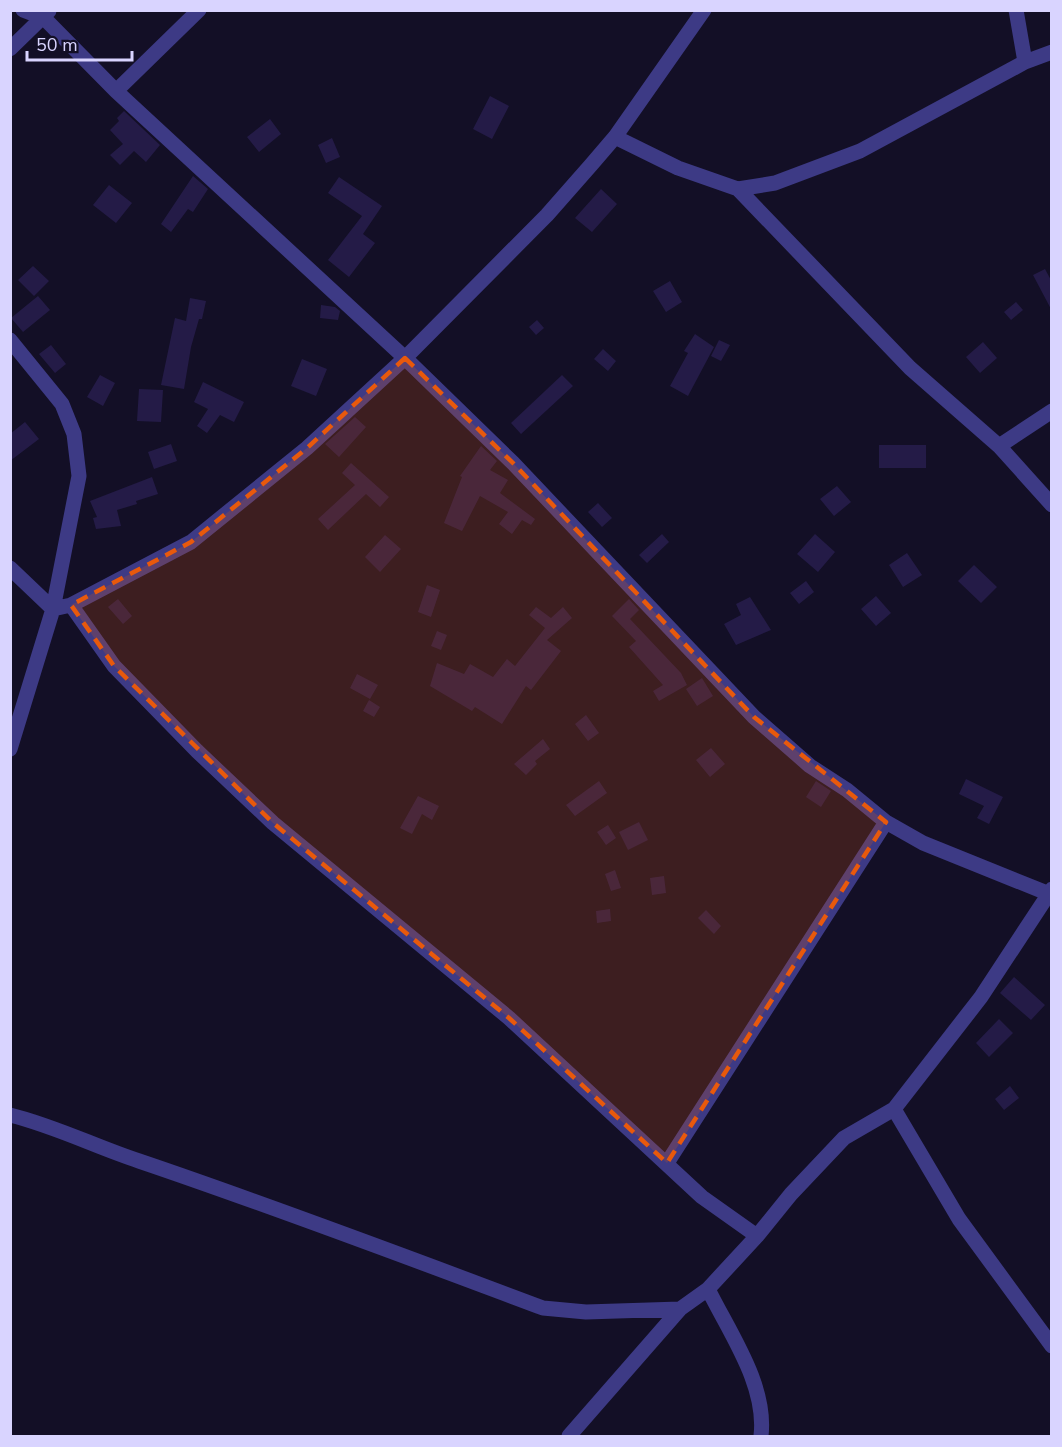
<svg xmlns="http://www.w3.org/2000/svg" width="1062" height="1447" font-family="'Nunito Sans',sans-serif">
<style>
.building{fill:#241b47}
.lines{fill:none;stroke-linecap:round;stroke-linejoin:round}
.street{stroke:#3d3a85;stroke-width:15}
.marked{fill:#e8590c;fill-opacity:0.2;stroke:#e8590c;stroke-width:4.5;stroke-dasharray:12 8;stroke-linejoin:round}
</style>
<rect width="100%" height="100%" fill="#130f26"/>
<path class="building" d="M 490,96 L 509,106 L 492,139 L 473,129 Z
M 124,111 L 160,145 L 146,162 L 134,151 L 120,165 L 110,155 L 123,144 L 110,130 L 119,121 L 117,118 Z
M 270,119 L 281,134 L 259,152 L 247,137 Z
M 332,138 L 340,157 L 326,163 L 318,145 Z
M 193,176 L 208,189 L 193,212 L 188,209 L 171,232 L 161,224 Z
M 339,177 L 382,206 L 363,234 L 375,243 L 349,277 L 328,260 L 362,216 L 328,193 Z
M 109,185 L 132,203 L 116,223 L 93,205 Z
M 601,189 L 617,204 L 592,232 L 575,218 Z
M 33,266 L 49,281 L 34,296 L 18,280 Z
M 1045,269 L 1052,282 L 1052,311 L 1033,275 Z
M 670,281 L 682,302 L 666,312 L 653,291 Z
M 38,296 L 50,310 L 23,332 L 11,318 Z
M 190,298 L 206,301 L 202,319 L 199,319 L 191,347 L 184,389 L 161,385 L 175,318 L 186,321 Z
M 1016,302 L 1023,310 L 1011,320 L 1004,312 Z
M 321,305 L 335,307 L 340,311 L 338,320 L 320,318 Z
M 537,320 L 544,328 L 536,335 L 529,327 Z
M 695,334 L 714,347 L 688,396 L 670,386 L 688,353 L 684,351 Z
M 719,340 L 730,345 L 721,361 L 711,356 Z
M 983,342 L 997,358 L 980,373 L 966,357 Z
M 51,345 L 66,364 L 55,373 L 39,354 Z
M 603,349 L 616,361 L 608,371 L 594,359 Z
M 302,359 L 327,369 L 316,396 L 291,386 Z
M 100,375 L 115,383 L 103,406 L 87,397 Z
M 562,375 L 573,386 L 521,434 L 511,423 Z
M 203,382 L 244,402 L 234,422 L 220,415 L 207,433 L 197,426 L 208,409 L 194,402 Z
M 139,389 L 163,390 L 161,422 L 137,421 Z
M 355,417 L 366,427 L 339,457 L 325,444 Z
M 25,422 L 39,439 L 10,461 L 10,434 Z
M 171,444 L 177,461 L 154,469 L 148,452 Z
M 879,445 L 926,445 L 926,468 L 879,468 Z
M 481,446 L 497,461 L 490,470 L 508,480 L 500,493 L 535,519 L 531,525 L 522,520 L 512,534 L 499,524 L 508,512 L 480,496 L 462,531 L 444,523 L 462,477 L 460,476 Z
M 351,463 L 389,497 L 380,507 L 366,494 L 328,530 L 318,519 L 355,485 L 342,473 Z
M 152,477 L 158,494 L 136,501 L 137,504 L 117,510 L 121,526 L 96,529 L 93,518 L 97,517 L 90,501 Z
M 837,486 L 851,502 L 834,516 L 820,499 Z
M 598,503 L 612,518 L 602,527 L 588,512 Z
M 662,534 L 669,542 L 647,563 L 639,555 Z
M 815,534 L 835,552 L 818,572 L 797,554 Z
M 385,535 L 401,549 L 380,572 L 365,557 Z
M 907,553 L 922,575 L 903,587 L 889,565 Z
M 974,565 L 997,587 L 981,603 L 958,581 Z
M 806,581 L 814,592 L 799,604 L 790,593 Z
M 427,585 L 440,590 L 431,617 L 418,612 Z
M 876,596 L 891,613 L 876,626 L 861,609 Z
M 750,597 L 771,630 L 736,645 L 724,624 L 741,615 L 736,604 Z
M 118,599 L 132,616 L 123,624 L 108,607 Z
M 629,599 L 639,610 L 630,619 L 681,673 L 687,685 L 659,701 L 653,691 L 663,685 L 629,647 L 636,641 L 612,616 Z
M 536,607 L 551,618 L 563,607 L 572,618 L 547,640 L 561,651 L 531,690 L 526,686 L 502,724 L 475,707 L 472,711 L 430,686 L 437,663 L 464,674 L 470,664 L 493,677 L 507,659 L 515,666 L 545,628 L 529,615 Z
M 437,631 L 447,635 L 441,650 L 431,646 Z
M 357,674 L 378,685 L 370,699 L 350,688 Z
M 702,678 L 713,696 L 697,706 L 686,689 Z
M 369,700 L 380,707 L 374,717 L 363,711 Z
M 586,715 L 599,733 L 588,741 L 575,724 Z
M 543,739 L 550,749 L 535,761 L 537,764 L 526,775 L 514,764 Z
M 711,748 L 725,764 L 710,777 L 696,760 Z
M 966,779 L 1003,797 L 989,824 L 977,818 L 984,806 L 959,794 Z
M 599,781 L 607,793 L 575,816 L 566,805 Z
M 816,781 L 831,791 L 821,807 L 806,797 Z
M 418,796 L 439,806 L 432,820 L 422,814 L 412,834 L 400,828 Z
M 639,822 L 648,840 L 628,850 L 619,832 Z
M 608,825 L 616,838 L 606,845 L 597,832 Z
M 615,870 L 621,888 L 611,891 L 605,874 Z
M 664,876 L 666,893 L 652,895 L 650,878 Z
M 610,909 L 611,921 L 597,923 L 596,911 Z
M 706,910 L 721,926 L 714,934 L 698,918 Z
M 1014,977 L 1045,1005 L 1031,1020 L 1000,993 Z
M 999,1019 L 1013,1033 L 989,1057 L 976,1043 Z
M 1010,1086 L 1019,1098 L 1004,1110 L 995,1099 Z"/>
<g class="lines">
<path class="street" d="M 23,10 L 44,18 L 116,91 L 405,358 L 513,463 L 754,717 L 810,766 L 847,790 L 886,822 L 923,843 L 1052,895
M 1016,10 L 1025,62
M 10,49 L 49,11
M 116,91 L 199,10
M 615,137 L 678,168 L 738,189 L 775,183 L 860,151 L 1025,62 L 1052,52
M 738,189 L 910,368 L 999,446 L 1052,505
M 10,340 L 62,404 L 74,434 L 79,476 L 53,609 L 10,749
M 999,446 L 1052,411
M 10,568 L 53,609 L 71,605 L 191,542 L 307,448 L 405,358 L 547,215 L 591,165 L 615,137 L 704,10
M 71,605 L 114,666 L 197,751 L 273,823 L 509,1018 L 702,1197 L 757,1236
M 894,1109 L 959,1219 L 1052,1346
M 10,1115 C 55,1126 96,1147 139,1161 C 275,1207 409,1258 543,1308 L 586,1312 L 680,1309
M 667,1163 L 886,822
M 708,1289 C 730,1334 767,1385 761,1436
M 569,1436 L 680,1309 L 708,1289 L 757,1236 L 791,1194 L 844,1138 L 894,1109 L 981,997 L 1052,889"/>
</g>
<path class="marked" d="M 405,358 L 513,463 L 754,717 L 886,822 L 667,1163 L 509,1018 L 273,823 L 114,666 L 71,605 L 191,542 L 307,448 Z"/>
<rect width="1062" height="1447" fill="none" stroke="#d9d4ff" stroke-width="24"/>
<path d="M27 51v9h105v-9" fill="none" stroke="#d9d4ff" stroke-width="3"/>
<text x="36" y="51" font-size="18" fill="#d9d4ff" stroke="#130f26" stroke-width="4.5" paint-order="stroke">50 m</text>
</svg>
